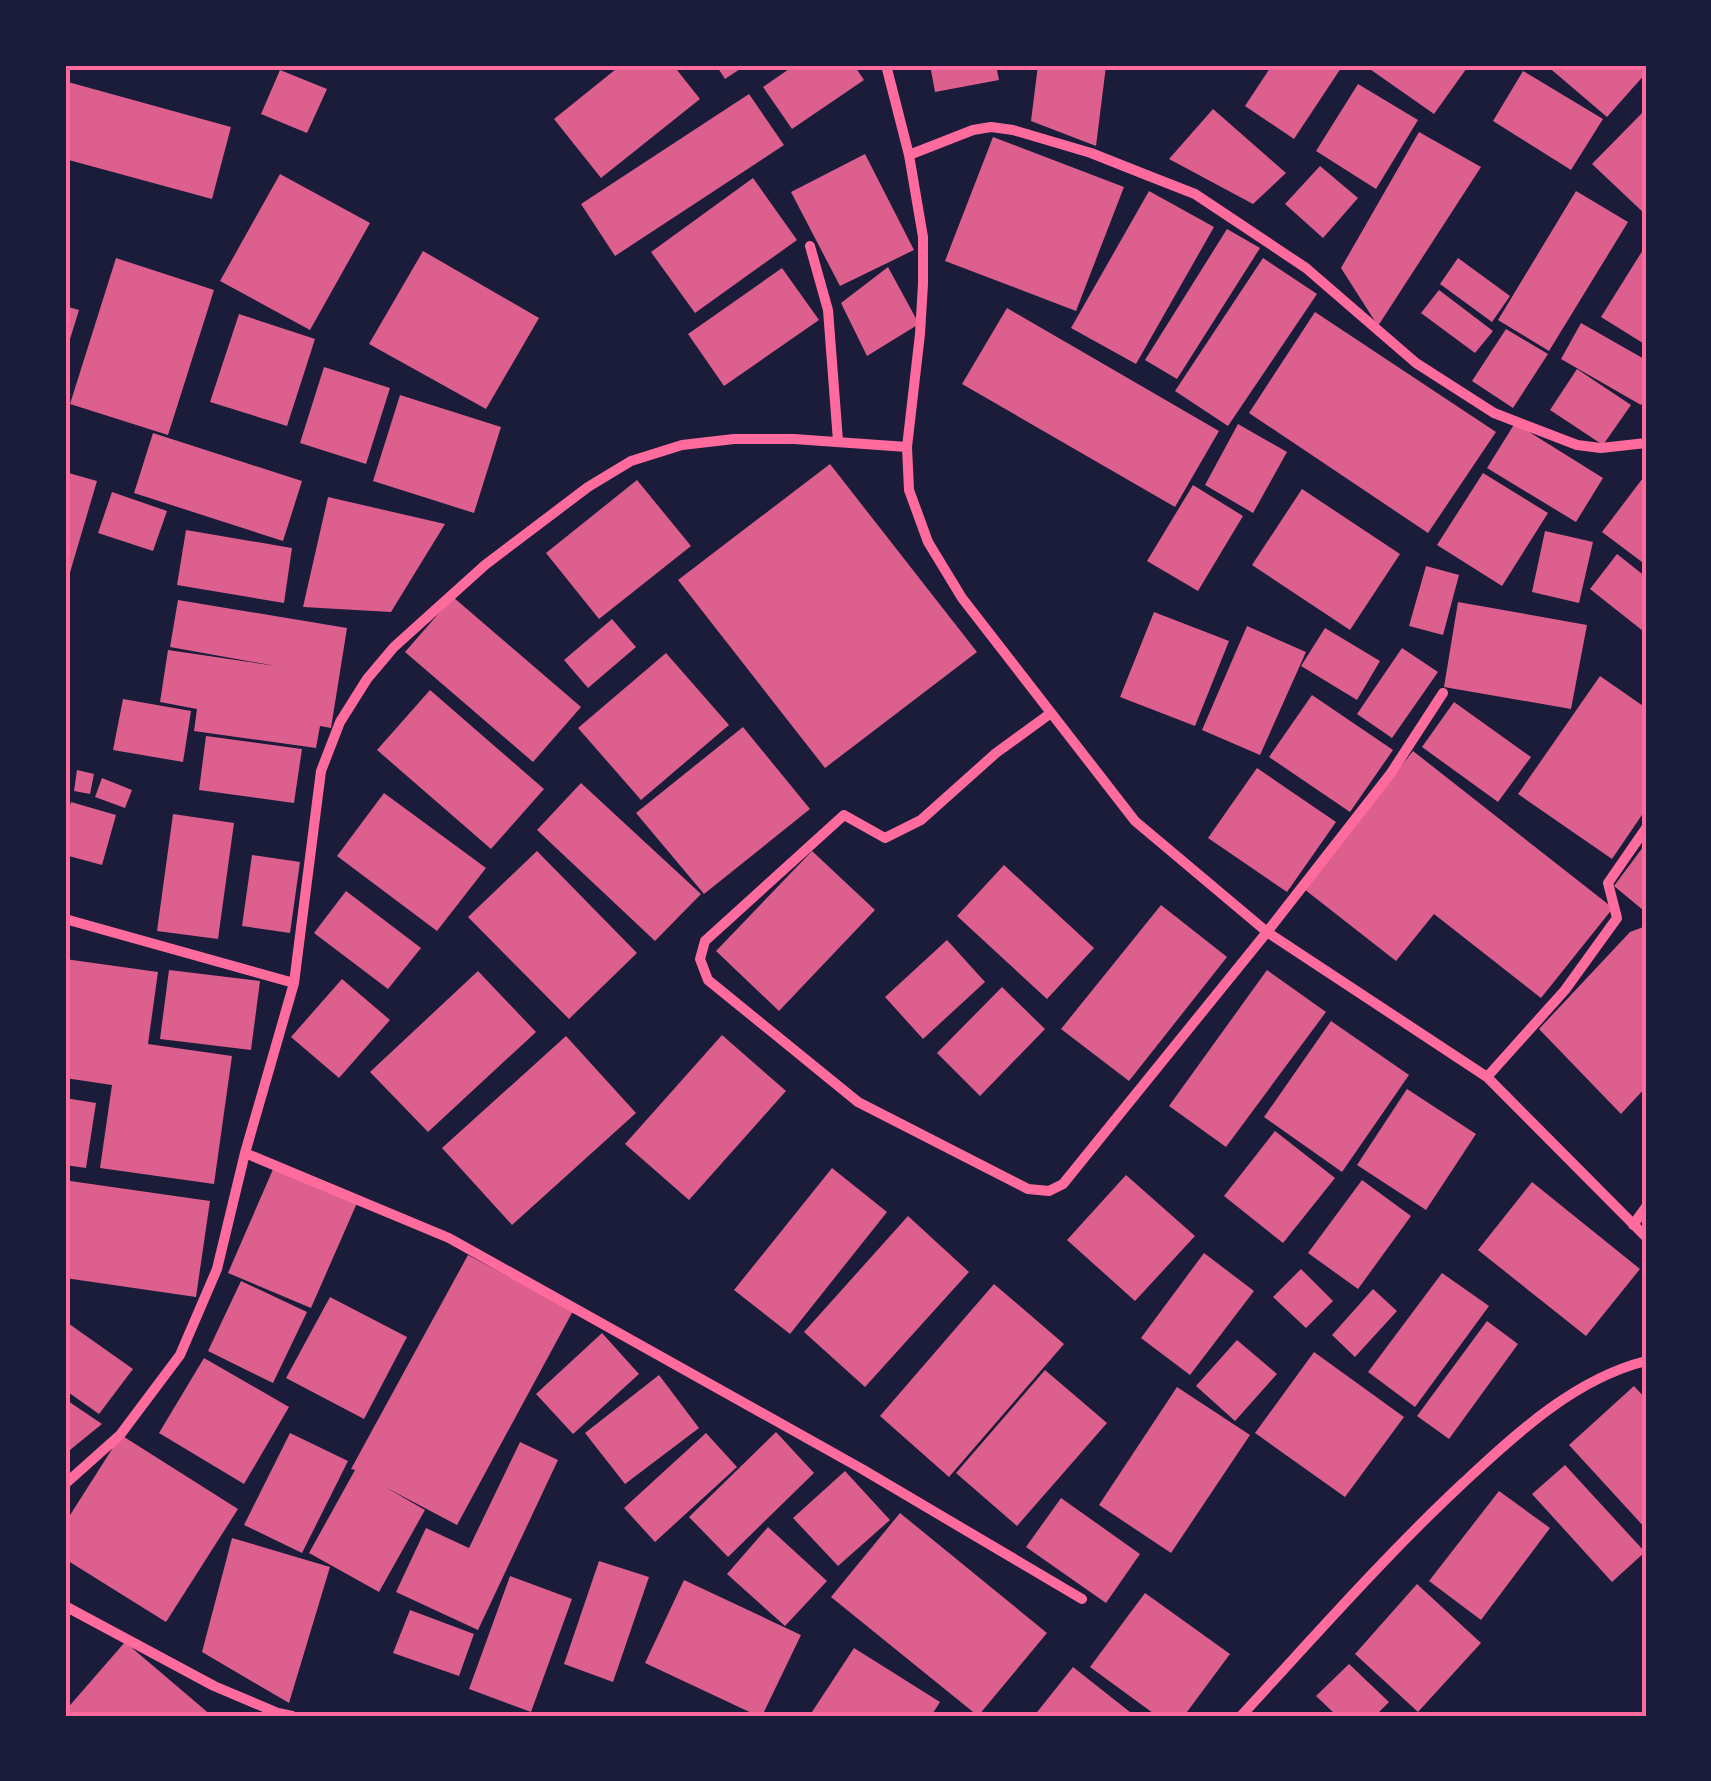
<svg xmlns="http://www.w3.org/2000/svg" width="1711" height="1781" font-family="Signika,sans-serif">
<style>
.building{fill:#dd5f8e}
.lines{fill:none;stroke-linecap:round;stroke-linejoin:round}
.minor{stroke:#ff6b9d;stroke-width:10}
.neatline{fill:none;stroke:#ff6b9d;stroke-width:4}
</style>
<rect width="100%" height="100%" fill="#1b1b3a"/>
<path class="building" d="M 621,65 L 673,65 L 700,99 L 601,178 L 554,119 Z
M 716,65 L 746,65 L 725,79 Z
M 795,65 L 854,65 L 864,80 L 792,129 L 763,87 Z
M 930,65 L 996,65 L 999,80 L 935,92 Z
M 1038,65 L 1106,66 L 1096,146 L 1031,121 Z
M 1272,65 L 1343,65 L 1294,139 L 1245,106 Z
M 1364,65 L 1469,65 L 1434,114 Z
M 1546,65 L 1646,65 L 1646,73 L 1607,117 Z
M 280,70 L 327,89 L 307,133 L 261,114 Z
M 1523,71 L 1603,119 L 1571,170 L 1493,121 Z
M 68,82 L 231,127 L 212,199 L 65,159 L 65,93 Z
M 1358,84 L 1418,120 L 1376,189 L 1316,151 Z
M 749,94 L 784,145 L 615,256 L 581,204 Z
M 1213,109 L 1286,173 L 1253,204 L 1169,159 Z
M 1646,109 L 1646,215 L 1592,164 Z
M 1419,132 L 1481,167 L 1378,326 L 1341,268 Z
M 993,137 L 1124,187 L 1076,311 L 945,261 Z
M 865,154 L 914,250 L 840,286 L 791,192 Z
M 1320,166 L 1358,198 L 1323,238 L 1285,204 Z
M 280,174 L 370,223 L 310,330 L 220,281 Z
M 753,178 L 797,240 L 695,313 L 651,252 Z
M 1149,191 L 1214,227 L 1136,364 L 1071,328 Z
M 1576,191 L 1628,222 L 1549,351 L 1498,320 Z
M 1227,229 L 1260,248 L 1177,379 L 1145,360 Z
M 1646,245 L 1646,345 L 1601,317 Z
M 423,251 L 539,318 L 486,409 L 369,344 Z
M 116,258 L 214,290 L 168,435 L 70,404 Z
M 1263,258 L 1317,294 L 1228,426 L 1175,391 Z
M 1458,258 L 1510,296 L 1492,322 L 1440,284 Z
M 888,267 L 919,324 L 867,356 L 841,303 Z
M 782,268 L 819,320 L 724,386 L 688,334 Z
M 1439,290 L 1493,331 L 1475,353 L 1421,313 Z
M 65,306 L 79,310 L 66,352 L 65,352 Z
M 1007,308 L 1219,431 L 1175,507 L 962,384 Z
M 1315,312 L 1496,432 L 1428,533 L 1249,413 Z
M 239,314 L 315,339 L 287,426 L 210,402 Z
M 1581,323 L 1646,360 L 1646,397 L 1641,405 L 1561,359 Z
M 1506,329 L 1548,354 L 1513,408 L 1472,381 Z
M 324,367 L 390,388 L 366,464 L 300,443 Z
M 1577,369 L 1631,405 L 1603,445 L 1550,410 Z
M 400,395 L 501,427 L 474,513 L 373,481 Z
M 1515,423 L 1603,478 L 1576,522 L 1487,468 Z
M 1238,424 L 1287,452 L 1253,513 L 1205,485 Z
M 153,433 L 302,481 L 283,541 L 134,493 Z
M 830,464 L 977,652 L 825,768 L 678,580 Z
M 65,472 L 97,481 L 66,586 L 65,586 Z
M 1483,473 L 1548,513 L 1502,586 L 1437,545 Z
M 1646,474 L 1646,565 L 1602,532 Z
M 637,480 L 691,546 L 599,619 L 546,553 Z
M 1193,485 L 1243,516 L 1198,591 L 1147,561 Z
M 1302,489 L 1400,554 L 1350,630 L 1252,565 Z
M 112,492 L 167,511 L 153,551 L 98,533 Z
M 328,497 L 445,524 L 391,612 L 303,607 Z
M 186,530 L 292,548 L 284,603 L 177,585 Z
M 1545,531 L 1593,542 L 1579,603 L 1532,592 Z
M 1617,554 L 1646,577 L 1646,627 L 1643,631 L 1590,589 Z
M 1426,566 L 1459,575 L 1443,635 L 1409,626 Z
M 453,597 L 581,707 L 533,762 L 405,652 Z
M 178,600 L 347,628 L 331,728 L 320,726 L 316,748 L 194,731 L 197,709 L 160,702 L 168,650 L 276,666 L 170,647 Z
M 1458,602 L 1587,625 L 1571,709 L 1444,687 Z
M 1154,612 L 1229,641 L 1195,726 L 1120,697 Z
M 612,619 L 636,647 L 588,688 L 564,660 Z
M 1247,626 L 1306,652 L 1260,755 L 1202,730 Z
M 1325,628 L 1380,661 L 1357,700 L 1301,666 Z
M 1402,648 L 1438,672 L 1392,738 L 1357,714 Z
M 666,653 L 729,725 L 641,800 L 578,728 Z
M 1600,676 L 1646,708 L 1646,809 L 1612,859 L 1518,794 Z
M 430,690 L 544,789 L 491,849 L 377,750 Z
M 1312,695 L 1393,750 L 1350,812 L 1269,757 Z
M 123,699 L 191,711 L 183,762 L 113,750 Z
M 1454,702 L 1531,757 L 1498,802 L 1422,747 Z
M 743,727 L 810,809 L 704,894 L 636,813 Z
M 206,736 L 302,749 L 294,803 L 199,790 Z
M 1413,751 L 1613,908 L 1541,998 L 1434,914 L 1396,961 L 1304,889 Z
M 1257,768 L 1336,822 L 1287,892 L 1208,838 Z
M 77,770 L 94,774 L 90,794 L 74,791 Z
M 102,778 L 132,790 L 125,808 L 95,797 Z
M 581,783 L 701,894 L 655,941 L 537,830 Z
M 384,793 L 486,868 L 437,931 L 337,856 Z
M 71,802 L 116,815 L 102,865 L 65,855 L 65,823 Z
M 173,814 L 234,823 L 218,939 L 157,931 Z
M 1646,843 L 1646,908 L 1643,910 L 1614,886 Z
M 537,851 L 637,953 L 569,1019 L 468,917 Z
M 812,851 L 875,910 L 779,1011 L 716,951 Z
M 252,855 L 300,862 L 290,933 L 242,926 Z
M 1004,865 L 1094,948 L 1047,999 L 957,916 Z
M 346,891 L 421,948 L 388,989 L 314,933 Z
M 1161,905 L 1227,957 L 1129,1081 L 1061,1029 Z
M 1646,926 L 1646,1087 L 1621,1114 L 1539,1029 L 1630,932 Z
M 947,940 L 985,982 L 923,1039 L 885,997 Z
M 65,959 L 158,972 L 148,1044 L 232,1056 L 214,1184 L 100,1168 L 112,1085 L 65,1078 Z
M 169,970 L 260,981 L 251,1050 L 160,1039 Z
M 1267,970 L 1326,1012 L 1226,1147 L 1169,1106 Z
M 478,971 L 536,1032 L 428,1132 L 370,1072 Z
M 342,979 L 390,1020 L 339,1078 L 291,1037 Z
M 1002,987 L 1045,1029 L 980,1096 L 937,1053 Z
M 1331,1021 L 1409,1075 L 1342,1172 L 1264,1117 Z
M 722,1035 L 786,1091 L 689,1200 L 625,1144 Z
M 566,1036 L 636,1113 L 512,1225 L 442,1148 Z
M 1407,1089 L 1476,1134 L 1426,1210 L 1357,1165 Z
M 65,1098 L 96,1103 L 86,1168 L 65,1165 Z
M 1275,1131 L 1335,1178 L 1283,1243 L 1224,1196 Z
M 274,1167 L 357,1203 L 311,1308 L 228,1273 Z
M 832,1168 L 887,1212 L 790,1334 L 734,1290 Z
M 1126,1175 L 1195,1236 L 1135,1301 L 1067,1240 Z
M 1362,1180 L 1411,1216 L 1358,1289 L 1308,1253 Z
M 70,1181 L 210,1201 L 196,1297 L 65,1278 L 65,1218 Z
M 1532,1182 L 1640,1269 L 1586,1336 L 1478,1250 Z
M 908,1216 L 969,1272 L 865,1387 L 804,1332 Z
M 1204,1253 L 1254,1291 L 1190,1375 L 1141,1338 Z
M 468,1255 L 573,1311 L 457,1525 L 385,1487 L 425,1510 L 379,1592 L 309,1553 L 355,1470 L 351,1469 Z
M 1301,1269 L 1333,1301 L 1306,1328 L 1273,1297 Z
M 1442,1273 L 1489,1306 L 1415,1407 L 1368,1372 Z
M 241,1281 L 307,1312 L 273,1383 L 208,1351 Z
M 994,1284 L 1064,1344 L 949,1477 L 880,1416 Z
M 1373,1289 L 1397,1311 L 1355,1357 L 1332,1335 Z
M 330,1297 L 407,1337 L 364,1419 L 286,1378 Z
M 65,1321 L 133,1369 L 99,1414 L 65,1390 Z
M 1487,1321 L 1518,1344 L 1449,1439 L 1417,1416 Z
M 602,1333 L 639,1374 L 573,1434 L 536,1394 Z
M 1237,1340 L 1277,1374 L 1235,1421 L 1196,1386 Z
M 1314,1352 L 1404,1417 L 1345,1497 L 1255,1433 Z
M 204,1358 L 289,1407 L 244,1484 L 159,1433 Z
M 1045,1370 L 1107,1423 L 1017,1526 L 956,1473 Z
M 659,1375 L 699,1428 L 625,1484 L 585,1433 Z
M 1634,1386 L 1646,1399 L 1646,1529 L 1569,1445 Z
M 1177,1387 L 1250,1435 L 1171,1553 L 1099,1505 Z
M 65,1399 L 102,1424 L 65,1454 Z
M 776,1432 L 814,1473 L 728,1557 L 689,1517 Z
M 290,1433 L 348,1461 L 302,1553 L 244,1525 Z
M 706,1433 L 737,1467 L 655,1542 L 624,1508 Z
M 121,1435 L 238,1509 L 166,1622 L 65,1559 L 65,1523 Z
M 520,1442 L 558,1460 L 478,1630 L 396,1592 L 426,1528 L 469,1548 Z
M 1565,1465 L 1645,1552 L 1612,1582 L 1532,1494 Z
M 845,1471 L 890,1520 L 838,1566 L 793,1518 Z
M 1499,1491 L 1550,1528 L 1481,1620 L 1429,1581 Z
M 1061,1498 L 1140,1554 L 1106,1603 L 1026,1547 Z
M 900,1513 L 1047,1633 L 978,1716 L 831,1597 Z
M 768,1527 L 827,1581 L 785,1626 L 727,1574 Z
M 232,1538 L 330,1567 L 289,1703 L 202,1652 Z
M 599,1561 L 649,1577 L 613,1682 L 564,1664 Z
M 510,1576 L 572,1599 L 531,1712 L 469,1689 Z
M 684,1580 L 801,1635 L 762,1716 L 758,1716 L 645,1663 Z
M 1417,1584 L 1481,1643 L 1418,1712 L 1355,1654 Z
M 1145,1593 L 1230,1654 L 1184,1716 L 1157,1716 L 1090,1667 Z
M 410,1610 L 474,1634 L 459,1676 L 393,1653 Z
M 125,1642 L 212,1716 L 65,1716 L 65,1711 Z
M 854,1648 L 940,1702 L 931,1716 L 819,1716 L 812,1712 Z
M 1349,1664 L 1389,1702 L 1375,1716 L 1337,1716 L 1316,1696 Z
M 1073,1667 L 1135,1716 L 1034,1716 Z"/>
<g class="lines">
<path class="minor" d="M 886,65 L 909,155 L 923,237 L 923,284 L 920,334 L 907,447 L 909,490 L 928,542 L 962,598 L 1135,821 L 1267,932 L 1487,1077 L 1646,1237
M 909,155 L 973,130 L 991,127 L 1013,130 L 1091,153 L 1149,176 L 1195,194 L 1306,268 L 1416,363 L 1494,413 L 1577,445 L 1601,448 L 1646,443
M 810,246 L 828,310 L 838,441
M 1051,713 L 996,753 L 921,820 L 885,838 L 844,815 L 705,941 L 700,959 L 708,980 L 858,1102 L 1028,1189 L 1049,1191 L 1063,1184 L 1267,932 L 1391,773 L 1443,693
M 65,919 L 294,983
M 1487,1077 L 1565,990 L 1617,918 L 1608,883 L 1646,828
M 245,1153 L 449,1238 L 862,1469 L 1082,1599
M 1633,1225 L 1646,1207
M 65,1484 L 120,1435 L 180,1355 L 217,1269 L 245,1153 L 294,983 L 321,771 L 340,722 L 367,679 L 394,647 L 485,565 L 588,487 L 631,461 L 682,445 L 734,439 L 794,439 L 907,447
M 65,1606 L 214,1686 L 278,1713 L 292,1716
M 1241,1716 C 1314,1637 1385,1556 1463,1483 C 1516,1434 1574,1379 1646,1361"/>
</g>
<rect width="1711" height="1781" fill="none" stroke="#1b1b3a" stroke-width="135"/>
<rect x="68" y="68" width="1576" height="1646" class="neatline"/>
</svg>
